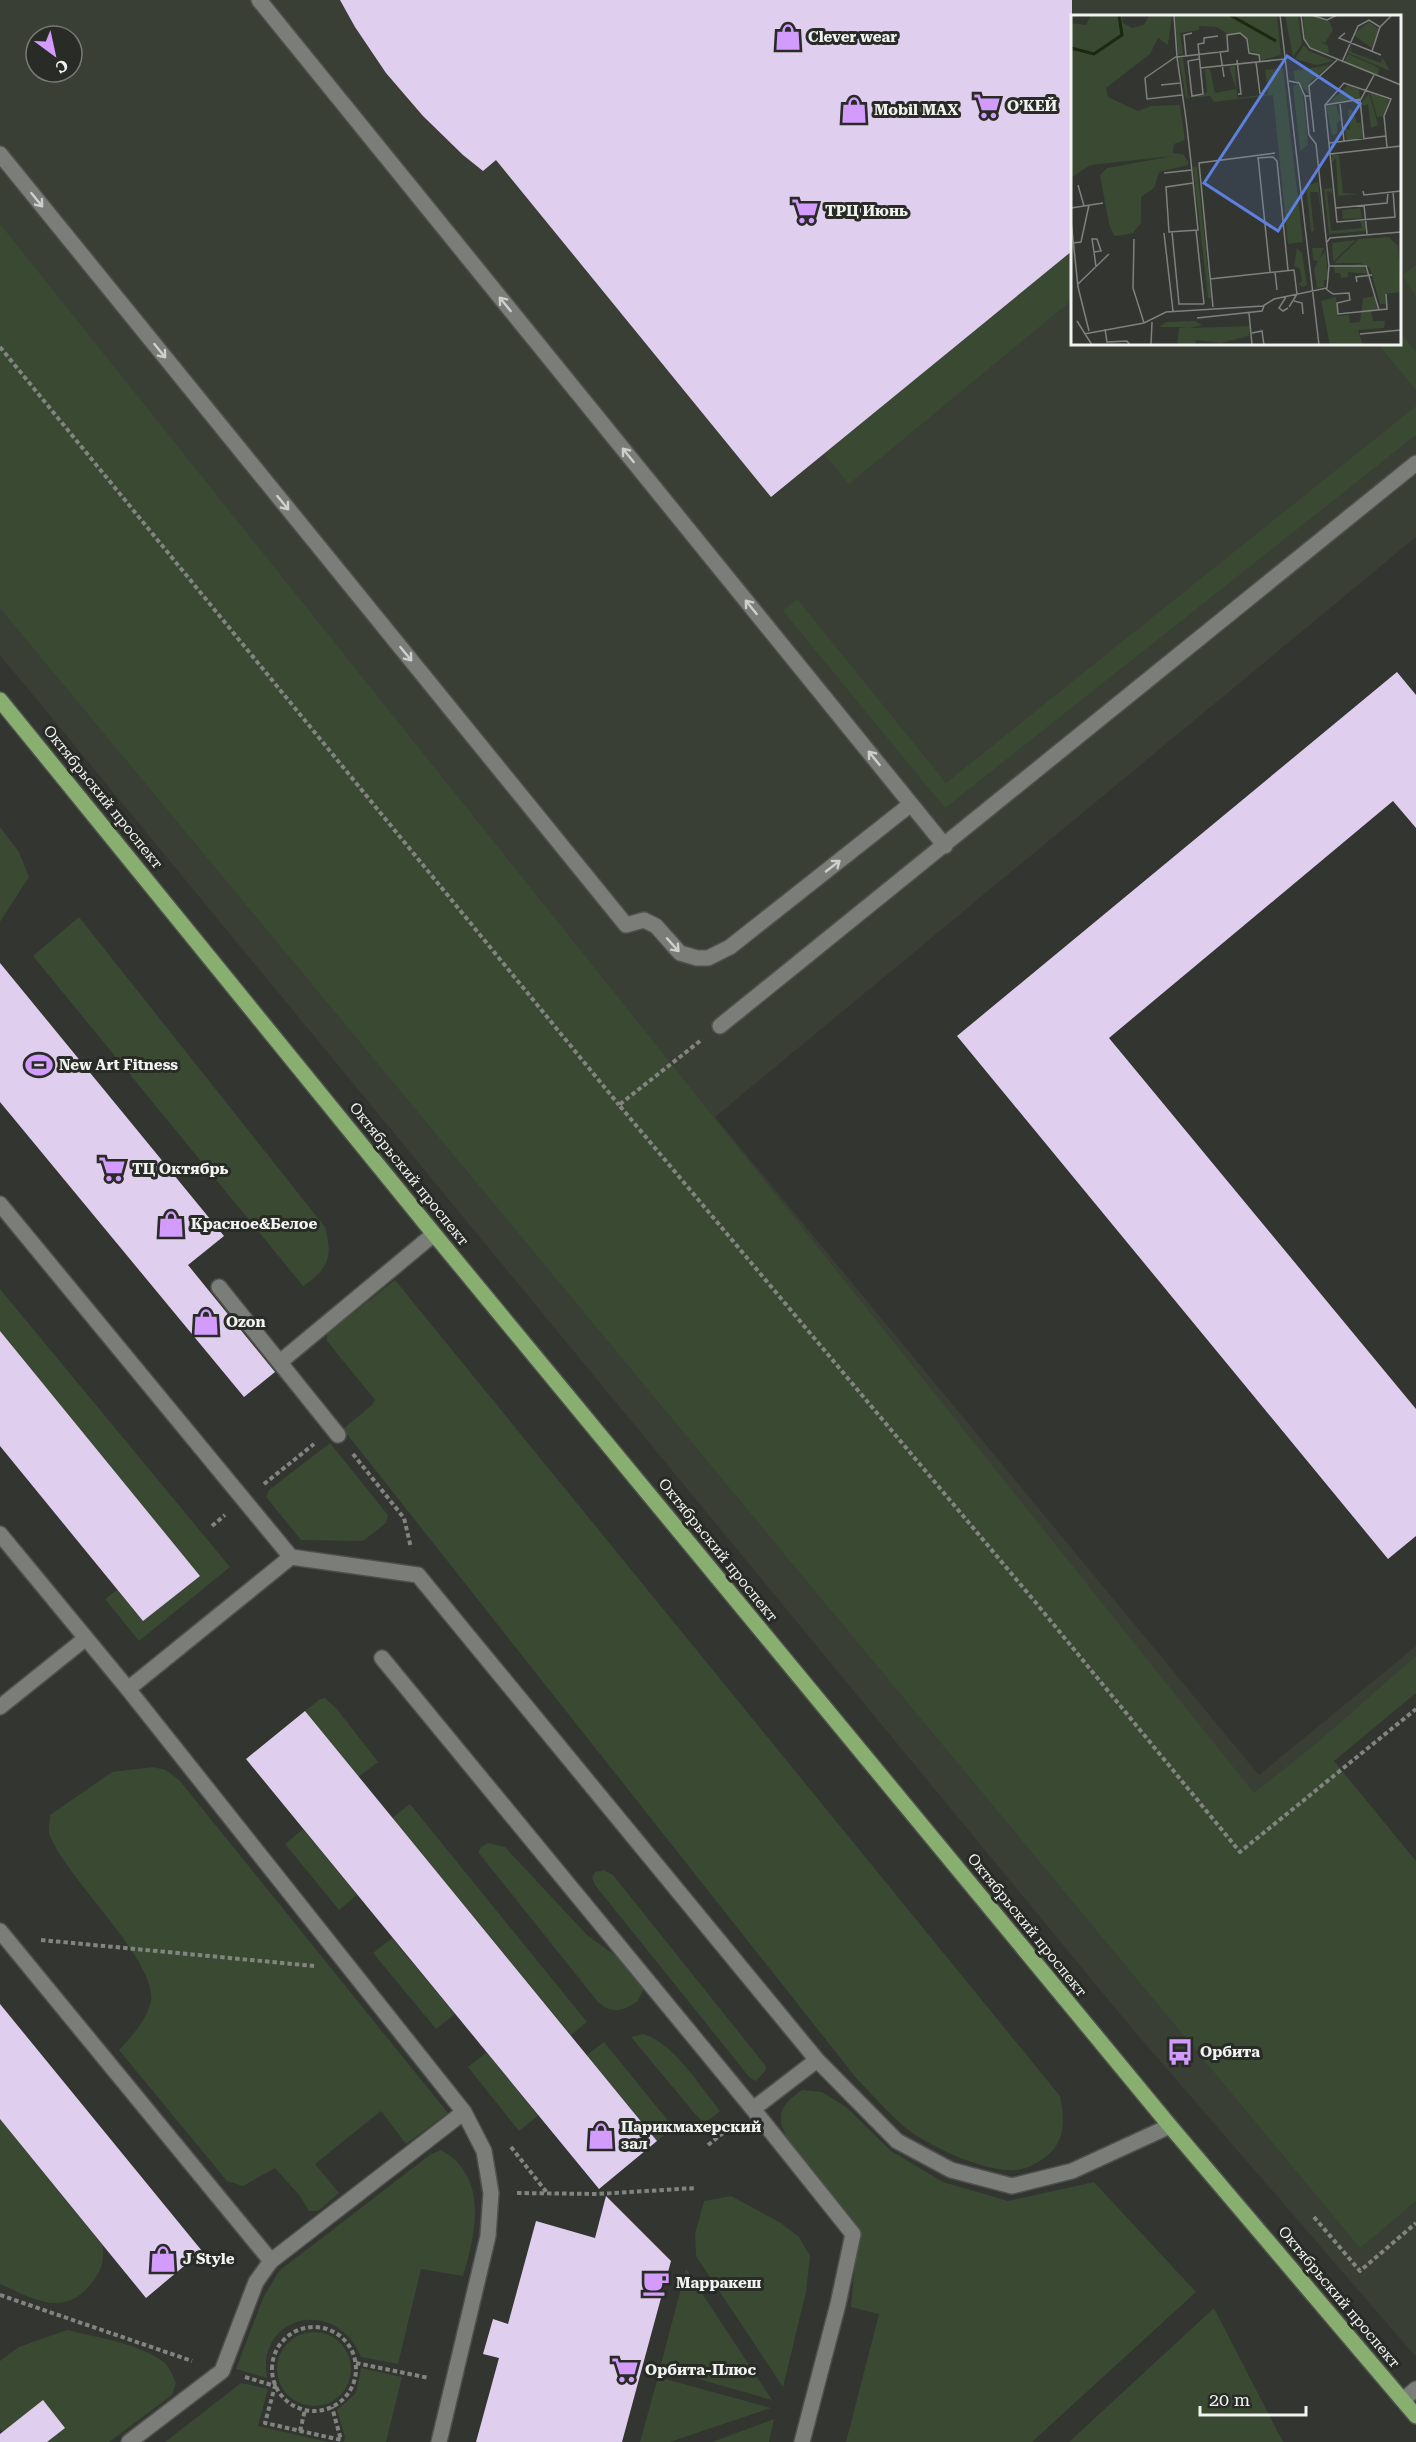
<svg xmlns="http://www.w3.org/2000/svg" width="1416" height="2442" font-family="'Roboto Serif',serif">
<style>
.built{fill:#393f35;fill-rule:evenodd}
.green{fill:#3a4932}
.building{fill:#e0ceef}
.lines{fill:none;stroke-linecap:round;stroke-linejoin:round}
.minor-casing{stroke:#4e504c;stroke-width:18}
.major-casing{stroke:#4e504c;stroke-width:18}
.path{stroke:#81847f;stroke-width:4;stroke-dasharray:4.5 3;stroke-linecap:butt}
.minor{stroke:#7a7d78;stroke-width:15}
.major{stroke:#88af70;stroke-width:15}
.oneway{stroke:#cdd0cc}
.labels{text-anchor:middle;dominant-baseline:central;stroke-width:6;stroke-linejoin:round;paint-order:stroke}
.poi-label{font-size:15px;font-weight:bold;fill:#f1f3f0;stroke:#282b26;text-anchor:start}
.street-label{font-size:15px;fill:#f1f3f0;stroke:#282b26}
.inset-river{fill:none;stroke:#1a2910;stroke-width:3}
.inset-road{fill:none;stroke:#7e817d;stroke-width:1.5}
.view{fill:#5d80df;fill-opacity:0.15;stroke:#5d80df;stroke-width:3}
.inset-edge{fill:none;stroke:#f1f3f0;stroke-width:3}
</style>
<rect width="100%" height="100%" fill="#323530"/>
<path class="built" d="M 0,0 L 1416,0 L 1416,537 L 715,1117 L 1259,1775 L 1416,1646 L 1416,1675 L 1217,1841 L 1416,2075 L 1416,2357 L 1129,2025 L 0,655 ZM 1072,16 L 1400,16 L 1400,344 L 1072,344 ZM 36,36 L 72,36 L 72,72 L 36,72 Z"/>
<path class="green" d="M 0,224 L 1254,1793 L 1318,1742 L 1416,1656 L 1416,1693 L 1334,1761 L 1416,1861 L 1416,2201 L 1360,2248 L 0,608 Z
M 1072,251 L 1072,300 L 849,484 L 824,454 Z
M 1416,265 L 1416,298 L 1403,275 Z
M 1400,332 L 1416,352 L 1416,390 L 1378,344 L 1400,344 Z
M 1416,406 L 1416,435 L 945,808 L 783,611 L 797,599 L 946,783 Z
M 0,827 L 19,852 L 29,877 L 0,922 Z
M 79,917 L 325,1227 C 333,1256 329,1269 303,1286 L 33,956 Z
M 395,1280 L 1060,2096 C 1065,2119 1066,2143 1044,2158 C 1036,2164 1026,2169 1015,2170 C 985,2173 924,2144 902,2125 C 886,2111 872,2094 857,2079 L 343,1429 L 372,1405 L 375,1400 L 327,1341 L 327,1334 Z
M 0,1289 L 230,1567 L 139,1641 L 105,1599 L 117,1590 L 143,1621 L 199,1576 L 0,1331 Z
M 330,1443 L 388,1515 L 386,1523 L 363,1541 L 301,1540 L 266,1497 L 269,1490 Z
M 325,1698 L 337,1709 L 378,1762 L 358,1777 L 305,1711 L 320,1699 Z
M 153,1767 L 166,1770 L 180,1781 L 448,2113 L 406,2144 L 381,2111 L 315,2164 L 339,2193 L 318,2211 L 309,2211 L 300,2196 L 275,2168 L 243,2186 L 227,2181 L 119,2050 C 131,2037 144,2023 150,2005 C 164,1966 64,1878 49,1833 C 48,1828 50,1821 50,1815 L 112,1772 Z
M 410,1804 L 587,2022 L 571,2035 L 392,1818 Z
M 303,1829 L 357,1895 L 339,1910 L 285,1844 Z
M 488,1843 L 505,1847 L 588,1936 L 626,1963 L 640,1980 L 643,1990 L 638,2001 C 623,2011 613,2015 598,2002 L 478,1852 L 481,1847 Z
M 604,1870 L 613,1875 L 765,2065 L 766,2070 L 756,2081 L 750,2078 L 595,1885 L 592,1878 L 595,1872 Z
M 392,1938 L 455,2014 L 436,2029 L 373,1953 Z
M 643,2034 C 674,2043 700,2086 720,2111 L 709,2120 L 702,2121 L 695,2114 L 631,2037 Z
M 604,2042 L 674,2128 L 657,2141 L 587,2055 Z
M 487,2052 L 538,2116 L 519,2131 L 468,2067 Z
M 802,2090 L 822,2092 L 846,2107 L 891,2151 L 943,2182 L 1008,2201 L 1094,2182 L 1196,2292 L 1032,2442 L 846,2442 L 879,2314 L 851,2307 L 858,2229 L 789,2142 C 776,2116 777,2108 802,2090 Z
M 0,2119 L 103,2246 C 104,2262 102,2271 91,2284 C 64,2318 33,2299 0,2284 Z
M 441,2150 C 489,2176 476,2233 463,2276 L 421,2269 L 398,2364 L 361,2357 C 336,2296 256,2315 267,2378 L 236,2369 L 263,2298 L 279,2271 L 431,2154 Z
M 731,2196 L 781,2223 L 799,2237 L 810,2256 L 806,2292 L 783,2387 L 696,2256 L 695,2234 L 704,2201 Z
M 686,2269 L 772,2400 L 660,2368 Z
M 1214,2308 L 1283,2442 L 1069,2442 Z
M 67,2330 C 96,2337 141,2344 165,2363 C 170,2368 173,2377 176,2383 L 172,2395 L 109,2442 L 47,2442 L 43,2401 L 3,2432 L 0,2429 L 0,2361 L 19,2347 Z
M277 2369a37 37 0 1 1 74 0a37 37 0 1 1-74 0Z
M 361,2368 L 402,2377 L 386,2442 L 344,2442 L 345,2437 L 337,2410 L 356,2393 Z
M 658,2377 L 771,2408 L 670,2442 L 640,2442 Z
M 241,2383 L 268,2389 L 258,2426 L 328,2442 L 165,2442 Z
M 774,2419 L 769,2442 L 712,2442 Z"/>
<path class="building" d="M 340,0 L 1072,0 L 1072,251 L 771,497 L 496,160 L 483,171 L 463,155 L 423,116 L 386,73 L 355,27 Z
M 1397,672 L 1416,695 L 1416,828 L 1393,801 L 1109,1038 L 1416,1409 L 1416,1536 L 1388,1559 L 957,1036 Z
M 0,963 L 224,1236 L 188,1265 L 275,1372 L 244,1397 L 0,1102 Z
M 0,1331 L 200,1576 L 143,1621 L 0,1446 Z
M 305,1711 L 657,2141 L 599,2189 L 246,1759 Z
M 0,2004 L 202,2251 L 146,2298 L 0,2119 Z
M 606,2196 L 671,2261 L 622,2442 L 476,2442 L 499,2358 L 483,2354 L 493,2319 L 508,2324 L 536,2221 L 595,2238 Z
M 43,2400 L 65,2428 L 47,2442 L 0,2442 L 0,2434 Z"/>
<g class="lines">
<defs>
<path id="minor" d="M 259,0 L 945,846
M 0,154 L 626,925 L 644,920 L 656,926 L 680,953 L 697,958 L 708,958 L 730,947 L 911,804
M 720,1026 L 1416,463
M 0,1204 L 291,1557 L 418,1575 L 817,2060 L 753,2109 L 853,2234 L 838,2304 L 802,2442
M 219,1287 L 338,1435
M 280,1362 L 434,1234
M 0,1534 L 128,1689 L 464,2112 L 484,2151 L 491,2193 L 488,2236 L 439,2442
M 382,1658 L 753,2109
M 128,1689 L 291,1557
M 0,1707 L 86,1638
M 0,1931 L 271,2261
M 817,2060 L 897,2141 L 951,2170 L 1012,2186 L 1072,2171 L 1170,2126
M 1403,2400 L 1416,2389
M 129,2442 L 222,2371 L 256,2282 L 271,2261 L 464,2112"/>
<path id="major" d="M 0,700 L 434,1234 L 1170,2126 L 1416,2416"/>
</defs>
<use href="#minor" class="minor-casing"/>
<use href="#major" class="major-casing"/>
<path class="path" d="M 0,347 L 619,1105
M 700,1041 L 619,1105 L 1036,1603 L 1240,1852 L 1416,1709
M 353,1454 L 404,1518 L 411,1548
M 264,1484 L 314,1444
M 212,1526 L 225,1515
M 41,1940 L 314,1966
M 708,2145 L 733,2125
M 511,2147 L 548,2194
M 517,2193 L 597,2194 L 696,2188
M 1314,2217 L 1360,2271 L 1416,2223
M 0,2295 L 192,2361
M272 2369a42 42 0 1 1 84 0a42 42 0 1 1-84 0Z
M 356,2363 L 429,2378
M 245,2377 L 275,2386 L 265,2423 L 341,2440 L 332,2407
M 300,2431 L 305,2410"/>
<use href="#minor" class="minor"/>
<use href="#major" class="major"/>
</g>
<defs><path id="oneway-shaft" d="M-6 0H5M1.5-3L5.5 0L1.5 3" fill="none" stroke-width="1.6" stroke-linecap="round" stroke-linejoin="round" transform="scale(1.5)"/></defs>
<g class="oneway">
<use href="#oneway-shaft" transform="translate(37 200) rotate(51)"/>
<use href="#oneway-shaft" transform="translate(505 304) rotate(-129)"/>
<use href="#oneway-shaft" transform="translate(160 351) rotate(51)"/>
<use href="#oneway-shaft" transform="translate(628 455) rotate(-129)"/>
<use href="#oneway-shaft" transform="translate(283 503) rotate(51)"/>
<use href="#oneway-shaft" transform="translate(751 607) rotate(-129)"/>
<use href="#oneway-shaft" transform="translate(406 654) rotate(51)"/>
<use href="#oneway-shaft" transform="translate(874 758) rotate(-129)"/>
<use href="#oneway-shaft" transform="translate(833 866) rotate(-38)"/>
<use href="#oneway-shaft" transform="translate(673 945) rotate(48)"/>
</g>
<defs>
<symbol id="shop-bare" viewBox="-9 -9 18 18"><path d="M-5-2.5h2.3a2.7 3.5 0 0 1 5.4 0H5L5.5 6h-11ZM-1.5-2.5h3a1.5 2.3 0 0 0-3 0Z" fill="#d39cfc" stroke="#282b26" stroke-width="2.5" paint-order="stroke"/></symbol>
<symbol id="supermarket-bare" viewBox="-9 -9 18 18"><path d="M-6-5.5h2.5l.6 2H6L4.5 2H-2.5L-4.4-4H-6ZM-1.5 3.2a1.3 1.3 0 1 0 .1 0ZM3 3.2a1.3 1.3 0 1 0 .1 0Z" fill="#d39cfc" stroke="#282b26" stroke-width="2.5" paint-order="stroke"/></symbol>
<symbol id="stadium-bare" viewBox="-9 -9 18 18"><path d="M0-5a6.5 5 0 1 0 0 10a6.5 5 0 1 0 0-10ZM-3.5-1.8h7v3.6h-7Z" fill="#d39cfc" stroke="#282b26" stroke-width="2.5" paint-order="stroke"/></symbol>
<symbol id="bus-bare" viewBox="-9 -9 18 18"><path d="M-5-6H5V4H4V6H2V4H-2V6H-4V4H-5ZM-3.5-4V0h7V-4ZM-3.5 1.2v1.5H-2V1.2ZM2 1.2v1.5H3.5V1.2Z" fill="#d39cfc" stroke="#282b26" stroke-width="2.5" paint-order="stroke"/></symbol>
<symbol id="cafe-bare" viewBox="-9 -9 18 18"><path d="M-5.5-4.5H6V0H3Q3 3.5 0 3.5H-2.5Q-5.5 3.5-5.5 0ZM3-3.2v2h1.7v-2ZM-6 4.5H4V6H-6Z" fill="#d39cfc" stroke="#282b26" stroke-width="2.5" paint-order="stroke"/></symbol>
</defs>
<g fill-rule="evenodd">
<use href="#shop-bare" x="769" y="18" width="38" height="38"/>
<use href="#supermarket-bare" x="968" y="87" width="38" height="38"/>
<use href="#shop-bare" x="835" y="91" width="38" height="38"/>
<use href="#supermarket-bare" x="786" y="192" width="38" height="38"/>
<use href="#stadium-bare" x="20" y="1046" width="38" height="38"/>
<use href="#supermarket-bare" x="93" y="1150" width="38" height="38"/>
<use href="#shop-bare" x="152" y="1205" width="38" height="38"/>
<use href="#shop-bare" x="187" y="1303" width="38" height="38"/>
<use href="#bus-bare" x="1161" y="2033" width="38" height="38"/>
<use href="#shop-bare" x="582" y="2117" width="38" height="38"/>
<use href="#shop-bare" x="144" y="2240" width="38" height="38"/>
<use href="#cafe-bare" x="637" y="2264" width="38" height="38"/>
<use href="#supermarket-bare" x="606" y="2351" width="38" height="38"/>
</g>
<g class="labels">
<g class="poi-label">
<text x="808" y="37">Clever wear</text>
<text x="1007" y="106">О’КЕЙ</text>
<text x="874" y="110">Mobil MAX</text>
<text x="825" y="211">ТРЦ Июнь</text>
<text x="59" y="1065">New Art Fitness</text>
<text x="132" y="1169">ТЦ Октябрь</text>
<text x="191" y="1224">Красное&amp;Белое</text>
<text x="226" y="1322">Ozon</text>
<text x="1200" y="2052">Орбита</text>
<text x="621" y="2127">Парикмахерский<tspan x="621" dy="17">зал</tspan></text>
<text x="183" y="2259">J Style</text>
<text x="676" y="2283">Марракеш</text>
<text x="645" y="2370">Орбита-Плюс</text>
</g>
<g class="street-label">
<text transform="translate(103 797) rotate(51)">Октябрьский проспект</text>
<text transform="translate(409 1174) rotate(51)">Октябрьский проспект</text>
<text transform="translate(718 1550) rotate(51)">Октябрьский проспект</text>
<text transform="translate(1027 1925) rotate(51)">Октябрьский проспект</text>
<text transform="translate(1339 2297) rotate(50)">Октябрьский проспект</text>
</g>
</g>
<g transform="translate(1071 15)">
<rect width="330" height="330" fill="#323530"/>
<path d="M 20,0 L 51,0 L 52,8 L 61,13 L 73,10 L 78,0 L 101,0 L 97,30 L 87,23 L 79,39 L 35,73 L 37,82 L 67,96 L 80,91 L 109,90 L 114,125 L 103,129 L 102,138 L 112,139 L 117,146 L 117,150 L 88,157 L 83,173 L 70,182 L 70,208 L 62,218 L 53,220 L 43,221 L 38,209 L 29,160 L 36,153 L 102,141 L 19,150 L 0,163 L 0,8 L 15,10 ZM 104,0 L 206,0 L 210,40 L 191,45 L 188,39 L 179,36 L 177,24 L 169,18 L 156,19 L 146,12 L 128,11 L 128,15 L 109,18 L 112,39 L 107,40 ZM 214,0 L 227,0 L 231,29 L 222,42 ZM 235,0 L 258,6 L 262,15 L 254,28 L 249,27 L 257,31 L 258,39 L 240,33 L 234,25 L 232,1 ZM 298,7 L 309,15 L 300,33 L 282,19 ZM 233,30 L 238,36 L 263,46 L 246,50 L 224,44 ZM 281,31 L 280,37 L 310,48 L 311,42 L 319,56 L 277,38 ZM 277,39 L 308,53 L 307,60 L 273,47 ZM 108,43 L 112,43 L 117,82 L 136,78 L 134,54 L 139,54 L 144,78 L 165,74 L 158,52 L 164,51 L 166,83 L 197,79 L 194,55 L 212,53 L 232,227 L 217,229 L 202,80 L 143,87 L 139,81 L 115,83 ZM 259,50 L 240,66 L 238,79 L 224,65 L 222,56 ZM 227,69 L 232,79 L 237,130 L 229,136 L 222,71 ZM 277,70 L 288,73 L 289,83 L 257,89 ZM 299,77 L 318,85 L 313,101 L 306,102 ZM 298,78 L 307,110 L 295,115 L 300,113 L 297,89 L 292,91 L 291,87 ZM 265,90 L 270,105 L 266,108 L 266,119 L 261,120 L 255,91 ZM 281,94 L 286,108 L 290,108 L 292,123 L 275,125 L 274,113 L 279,115 L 277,95 ZM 261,139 L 268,140 L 272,178 L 290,179 L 267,181 L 265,143 L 261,147 ZM 126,151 L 140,283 L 137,283 L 122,152 ZM 247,167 L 252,211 L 247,177 L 239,177 L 243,216 L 240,217 L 235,171 ZM 261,173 L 261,178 L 256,176 L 260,216 L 291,213 L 289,206 L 294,206 L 294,216 L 258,219 L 253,174 ZM 289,193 L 291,203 L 272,204 L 271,195 ZM 318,222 L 327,231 L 330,277 L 314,279 L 315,289 L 309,289 L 299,253 L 289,248 L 263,248 L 288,224 ZM 285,225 L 263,246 L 262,246 L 261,228 ZM 226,233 L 231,238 L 236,270 L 232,272 L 227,269 L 231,266 L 229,254 L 223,251 ZM 241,233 L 253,233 L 248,244 L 254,236 L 258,264 L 253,265 L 253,272 L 246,273 L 243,254 L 247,246 L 242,245 ZM 290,249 L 298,259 L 277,257 L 277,262 L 270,263 L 269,258 L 264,258 L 263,251 ZM 303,281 L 307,294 L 300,295 L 302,306 L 314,306 L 313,313 L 287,315 L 292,330 L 259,330 L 250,286 L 265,282 L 267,301 L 278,300 L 279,308 L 289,307 L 292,283 ZM 124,306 L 131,310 L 119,313 L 179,311 L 178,321 L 150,328 L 125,325 L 124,330 L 106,330 L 108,313 L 115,312 L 88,312 L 95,307 Z" fill="#3a4932"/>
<path class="inset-river" d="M 159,0 L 205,26M 0,33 L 23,39 L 51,20 L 48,0"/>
<path class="inset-road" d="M 103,0 L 106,42 L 115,104 L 120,147 L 127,215 L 98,217 L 95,172 L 122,168M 209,0 L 248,330M 230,0 L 233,24 L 239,33 L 330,70M 240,0 L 256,5 L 266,0M 274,18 L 268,23 L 310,40M 149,36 L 153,62M 301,36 L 309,12M 106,41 L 74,63 L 76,84 L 111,80M 115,41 L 113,20 L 121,18M 106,42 L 157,36 L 156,20 L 169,18 L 176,24 L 178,38 L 188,40 L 189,47M 128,44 L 117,46 L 121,81 L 132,79 L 127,29 L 133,28 L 133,23 L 147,21M 166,45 L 170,79 L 167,79M 185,47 L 189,79M 271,47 L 287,11 L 298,5 L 309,12 L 321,0M 129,53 L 214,44M 218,66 L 228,68 L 234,81M 90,70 L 109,68M 239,81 L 243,117M 289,84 L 293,124M 269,89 L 273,126M 254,90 L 290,84 L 303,60M 258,128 L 315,121M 316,132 L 313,101 L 320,84 L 273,68 L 254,90 L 266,207 L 324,202 L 322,176M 259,139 L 330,131M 187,142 L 199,257M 187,143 L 202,142 L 206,146 L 217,255M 93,158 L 121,155M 7,170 L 13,191M 292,176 L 293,180 L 330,176M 293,190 L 296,219M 0,193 L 32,188M 265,193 L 316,188 L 317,177M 0,205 L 7,272 L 18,316M 125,215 L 133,289M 101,217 L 108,289 L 133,289M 93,218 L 102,296M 63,224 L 62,273 L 73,308M 256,227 L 259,223 L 330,217M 2,228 L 10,227 L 18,190M 23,237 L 30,236 L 26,224 L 21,224 L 23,237 L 25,252M 258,251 L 295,251 L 308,295M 204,257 L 206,275M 139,264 L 223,255 L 226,279 L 218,292M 286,267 L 285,262 L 301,260M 7,269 L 38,239M 255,274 L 262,279 L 278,278 L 279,285 L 266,288 L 267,299 L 316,294 L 315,279M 215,282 L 208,293 L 212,296 L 217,293M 223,286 L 231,288 L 232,299M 142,292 L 128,148 L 204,138M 178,298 L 181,330M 126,303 L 191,296 L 193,291M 6,306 L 21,330M 34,314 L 36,327 L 56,326 L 59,330M 181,318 L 191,316 L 193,330M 13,319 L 73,308 L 95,297 L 192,291 L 203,284 L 256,273 L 258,251 L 245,129 L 238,120 L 234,81 L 239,81 L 238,71 L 266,45M 289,319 L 330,315M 80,330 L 81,307"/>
<path class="view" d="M 216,41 L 289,89 L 207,216 L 133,168 Z"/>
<rect width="330" height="330" class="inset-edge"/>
</g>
<g transform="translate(54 54) rotate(147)"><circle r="28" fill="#282b26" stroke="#787b77" stroke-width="1.5"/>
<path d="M0-4.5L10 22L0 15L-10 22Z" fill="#d39cfc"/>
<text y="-9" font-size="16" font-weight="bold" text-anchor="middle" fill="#f1f3f0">С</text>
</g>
<path d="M1200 2406v9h106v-9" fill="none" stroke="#f1f3f0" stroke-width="3"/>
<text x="1209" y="2406" font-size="18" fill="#f1f3f0" stroke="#282b26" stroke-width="4.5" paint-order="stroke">20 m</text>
</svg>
